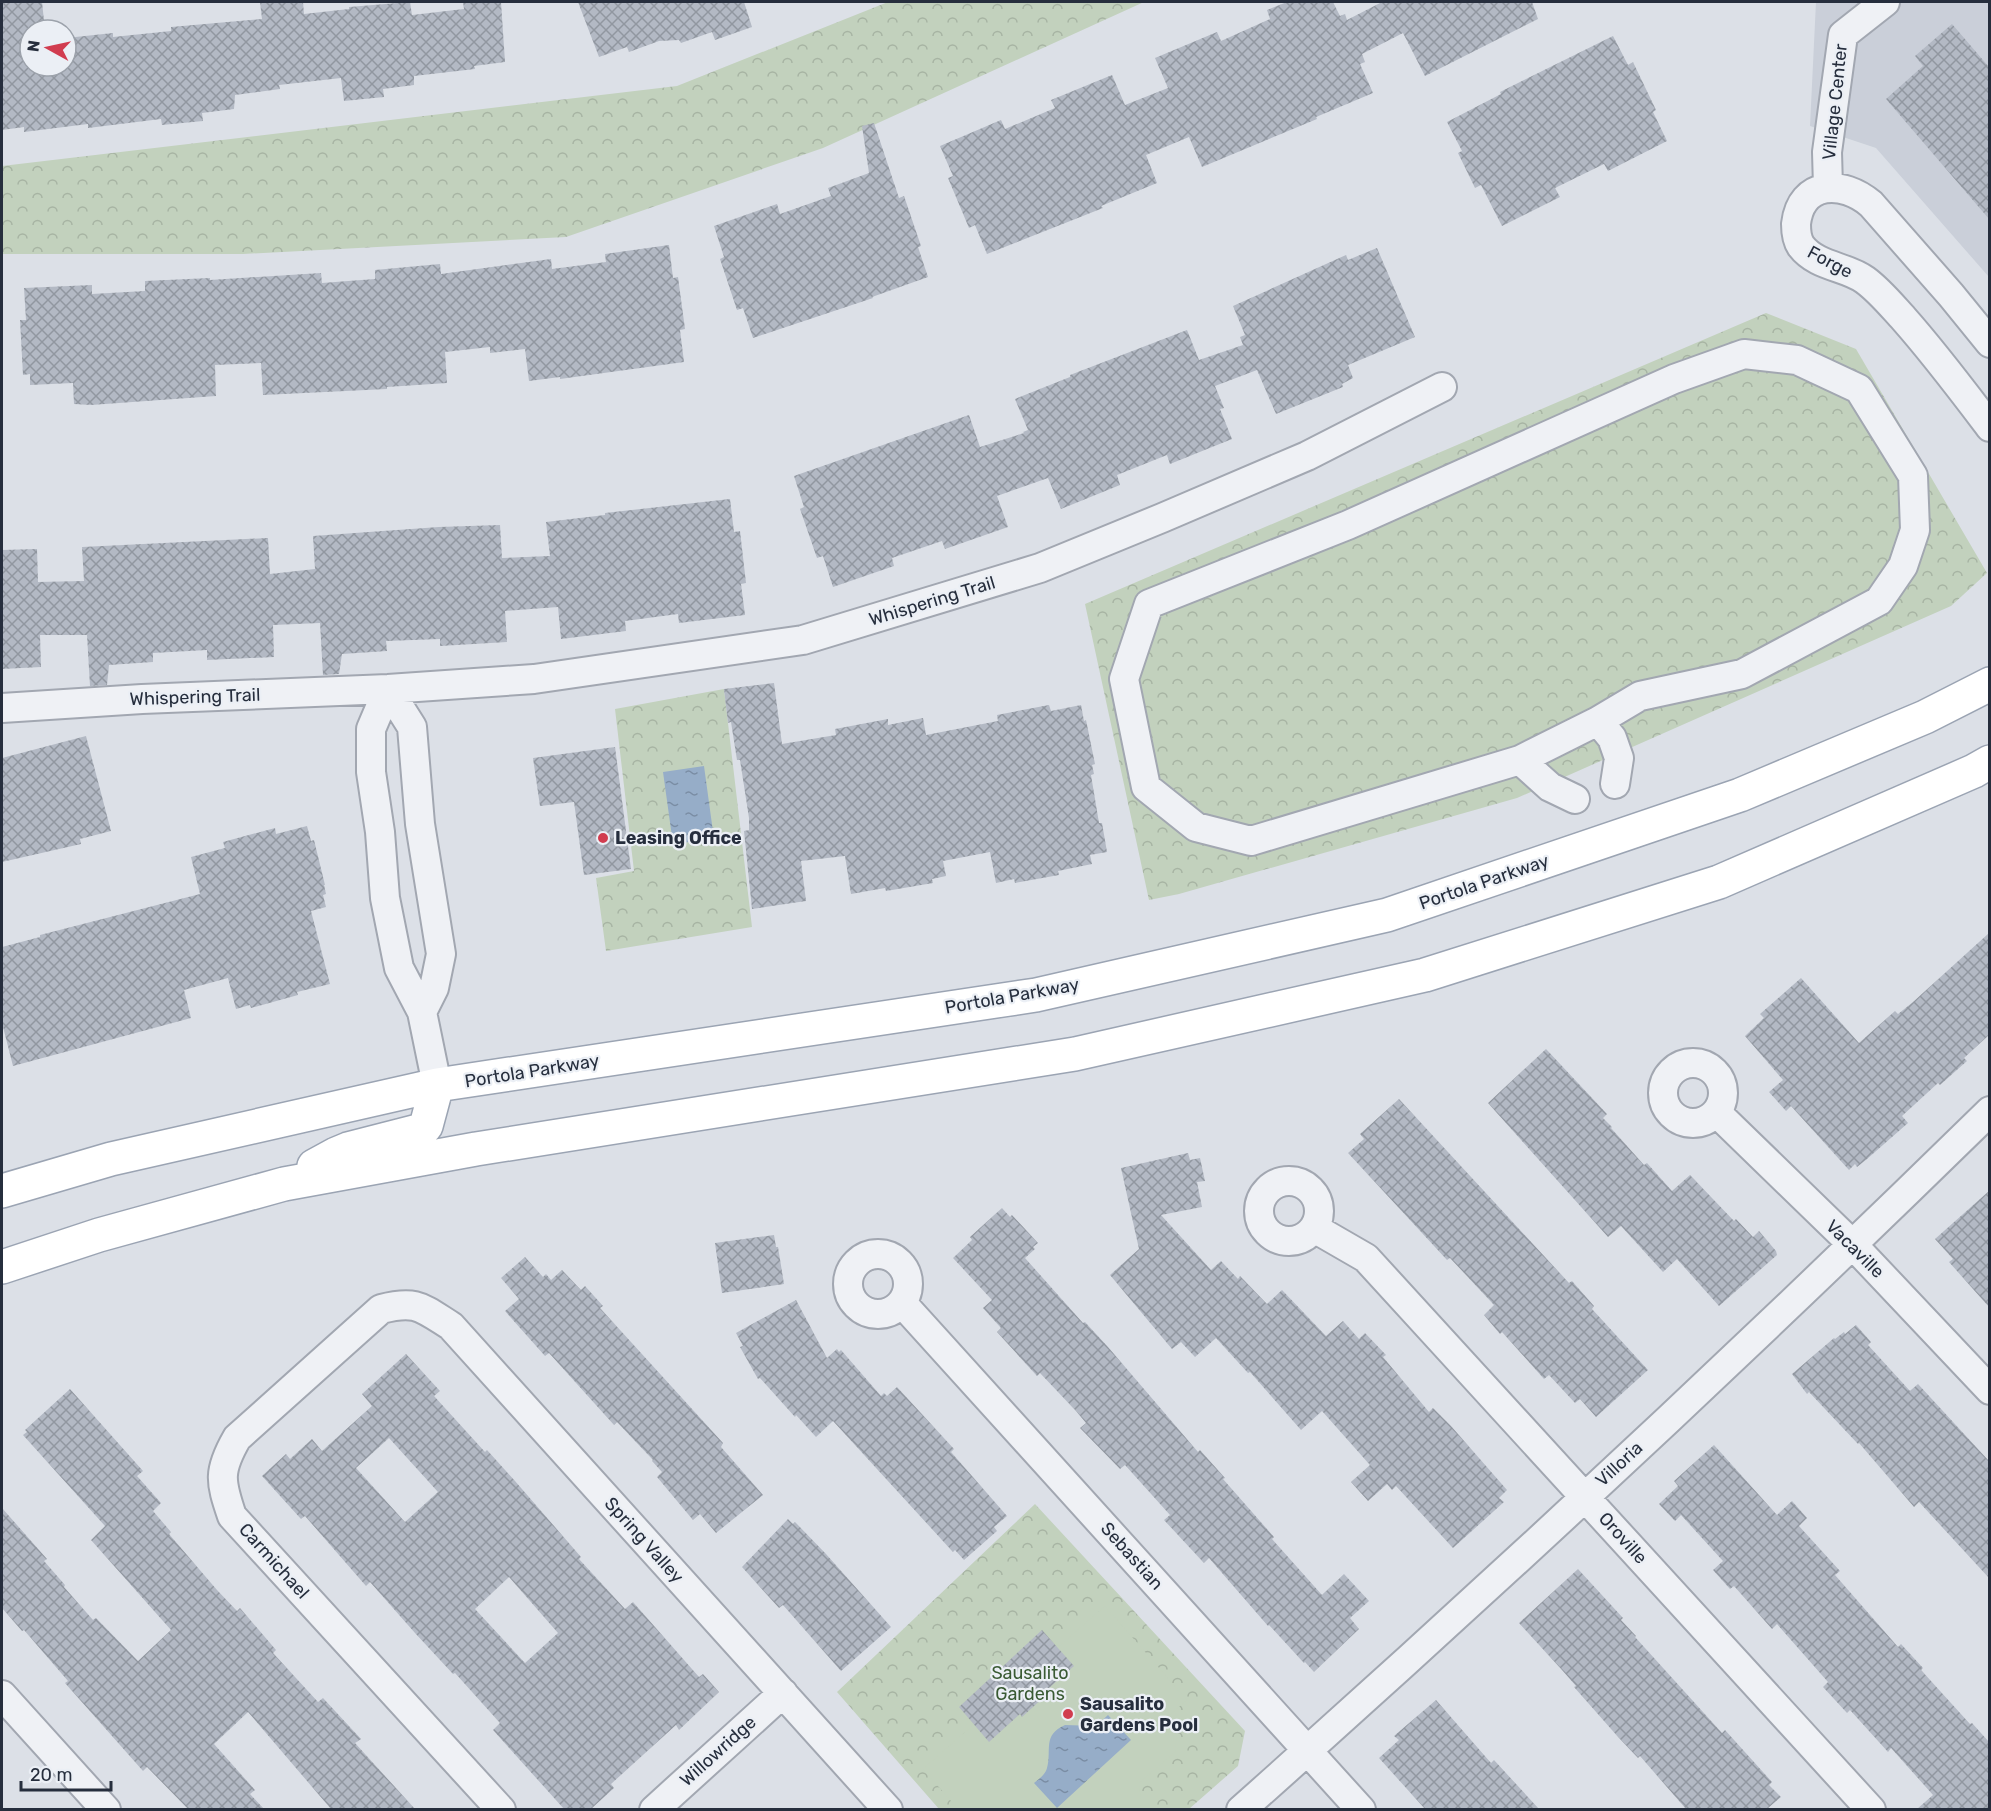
<svg xmlns="http://www.w3.org/2000/svg" width="1991" height="1811" font-family="Rubik,sans-serif">
<style>
.built{fill:#cacfd9}
.forest{fill:url(#forest-crowns)}
.pitch{fill:#c2d1bd}
.water{fill:url(#water-ripples)}
.building{fill:url(#building-cross-hatch);fill-rule:evenodd}
.lines{fill:none;stroke-linecap:round;stroke-linejoin:round}
.minor-casing{stroke:#a2a7b1;stroke-width:32}
.major-casing{stroke:#9ba4b3;stroke-width:36}
.minor{stroke:#eff1f5;stroke-width:28}
.major{stroke:#fff;stroke-width:33}
.poi-dot{fill:#d13c4f;stroke:#ebeff5;stroke-width:2}
.labels{text-anchor:middle;dominant-baseline:central;stroke-width:4.5;stroke-linejoin:round;paint-order:stroke}
.street-label{font-size:18px;fill:#262e3d;stroke:#ebeff5}
.poi-label{font-size:18px;font-weight:bold;fill:#262e3d;stroke:#ebeff5;text-anchor:start}
.park-label{font-size:18px;fill:#395a33;stroke:#ebeff5}
</style>
<defs>
<pattern id="forest-crowns" width="20" height="18" patternUnits="userSpaceOnUse" patternTransform="scale(1.5)"><rect width="20" height="18" fill="#c2d1bd"/><path d="M2 6a3 3 0 1 1 6 0M12 15a3 3 0 1 1 6 0" fill="none" stroke="#a7b4a3"/></pattern>
<pattern id="water-ripples" width="26" height="14" patternUnits="userSpaceOnUse" patternTransform="scale(1.5)"><rect width="26" height="14" fill="#96adc8"/><path d="M2 4q2-2 4 0t4 0M15 11q2-2 4 0t4 0" fill="none" stroke="#7a8da4"/></pattern>
<pattern id="building-cross-hatch" width="8" height="8" patternUnits="userSpaceOnUse" patternTransform="scale(1.5)"><rect width="8" height="8" fill="#b3b9c4"/><path d="M0 0l8 8M0 8l8-8" fill="none" stroke="#9197a0"/></pattern>
</defs>
<rect width="100%" height="100%" fill="#dce0e7"/>
<path class="built" d="M 1816,2 L 1989,2 L 1989,277 L 1876,148 L 1810,126 Z"/>
<path class="forest" d="M 888,2 L 1144,2 L 823,148 L 566,237 L 243,254 L 2,254 L 2,166 L 677,86 Z
M 1766,313 L 1856,349 L 1987,573 L 1951,606 L 1517,798 L 1179,894 L 1149,900 L 1085,604 Z
M 724,689 L 752,927 L 606,951 L 596,878 L 634,871 L 615,709 Z
M 1035,1504 L 1245,1731 L 1238,1766 L 1189,1809 L 939,1809 L 837,1692 Z"/>
<path class="pitch" d="M 1105,1606 L 1187,1700 L 1164,1720 L 1177,1735 L 1175,1752 L 1139,1783 L 1141,1802 L 1139,1809 L 958,1809 L 923,1769 L 974,1724 L 959,1707 L 994,1675 L 1017,1677 L 1005,1664 L 1042,1630 L 1058,1647 Z"/>
<path class="water" d="M 704,766 L 714,839 L 673,844 L 663,772 Z
M 1108,1715 L 1131,1740 L 1057,1808 L 1034,1783 C 1039,1779 1045,1775 1047,1768 C 1052,1750 1042,1735 1065,1725 L 1096,1726 Z"/>
<path class="building" d="M 2,2 L 42,2 L 45,30 L 30,30 L 30,66 L 66,66 L 66,38 L 113,33 L 113,37 L 171,31 L 171,27 L 262,19 L 260,2 L 303,2 L 304,14 L 349,9 L 349,7 L 410,2 L 412,15 L 464,9 L 463,2 L 501,2 L 505,62 L 474,66 L 475,69 L 414,76 L 414,85 L 383,89 L 384,97 L 344,101 L 341,78 L 279,85 L 280,89 L 235,95 L 234,109 L 202,113 L 203,121 L 162,125 L 161,119 L 88,128 L 88,124 L 24,132 L 24,127 L 2,130 Z
M 578,2 L 744,2 L 752,27 L 715,40 L 712,32 L 681,43 L 679,40 L 659,41 L 629,52 L 627,47 L 599,57 Z
M 1287,2 L 1333,2 L 1340,16 L 1345,14 L 1347,20 L 1382,2 L 1532,2 L 1538,19 L 1425,76 L 1403,33 L 1362,54 L 1365,62 L 1360,64 L 1373,93 L 1316,117 L 1317,119 L 1202,167 L 1189,137 L 1146,155 L 1157,183 L 1101,206 L 1103,208 L 987,254 L 975,225 L 969,228 L 948,178 L 953,176 L 940,146 L 1001,120 L 1005,129 L 1055,108 L 1051,100 L 1112,75 L 1125,105 L 1168,88 L 1155,58 L 1217,32 L 1221,41 L 1270,19 L 1267,10 Z
M 1952,24 L 1989,67 L 1989,219 L 1886,99 L 1923,66 L 1915,56 Z
M 1613,36 L 1628,65 L 1633,62 L 1656,110 L 1653,112 L 1667,141 L 1608,171 L 1604,164 L 1555,188 L 1560,197 L 1502,226 L 1481,185 L 1475,188 L 1458,153 L 1462,151 L 1447,122 L 1501,94 L 1500,92 Z
M 874,123 L 899,198 L 904,196 L 921,246 L 918,247 L 928,277 L 872,297 L 873,298 L 753,338 L 743,308 L 737,310 L 720,259 L 724,257 L 714,226 L 777,204 L 780,214 L 831,196 L 828,188 L 869,173 L 862,126 Z
M 669,245 L 673,278 L 678,277 L 685,329 L 680,330 L 684,362 L 560,379 L 560,377 L 529,381 L 525,349 L 490,353 L 490,347 L 445,352 L 447,383 L 387,387 L 387,389 L 263,395 L 261,363 L 215,365 L 216,396 L 91,405 L 74,404 L 73,383 L 30,385 L 30,374 L 23,375 L 20,320 L 26,320 L 24,288 L 92,285 L 92,294 L 145,291 L 145,281 L 210,278 L 210,280 L 321,273 L 322,283 L 375,279 L 375,270 L 440,264 L 441,274 L 551,259 L 552,269 L 606,262 L 605,254 Z
M 1377,248 L 1415,337 L 1348,365 L 1353,378 L 1342,384 L 1343,387 L 1276,414 L 1257,370 L 1215,386 L 1224,408 L 1220,409 L 1232,439 L 1170,464 L 1167,455 L 1117,475 L 1120,485 L 1061,509 L 1048,478 L 997,496 L 1008,527 L 945,549 L 942,541 L 892,558 L 894,566 L 833,587 L 823,556 L 817,558 L 800,509 L 804,507 L 794,476 L 969,415 L 980,447 L 1024,433 L 1023,432 L 1028,430 L 1015,399 L 1070,377 L 1070,375 L 1187,330 L 1199,360 L 1243,345 L 1240,337 L 1245,335 L 1233,306 L 1346,255 L 1348,260 Z
M 730,499 L 734,532 L 740,531 L 746,583 L 741,584 L 745,615 L 679,623 L 678,614 L 625,621 L 626,631 L 561,639 L 558,607 L 505,611 L 507,642 L 440,646 L 440,639 L 386,641 L 387,651 L 342,654 L 339,674 L 323,675 L 320,623 L 273,625 L 274,657 L 207,660 L 207,650 L 153,653 L 153,662 L 109,665 L 107,685 L 90,686 L 87,635 L 40,635 L 41,667 L 2,669 L 2,550 L 37,549 L 38,582 L 84,581 L 82,547 L 268,538 L 270,574 L 315,569 L 313,536 L 439,527 L 500,525 L 502,558 L 550,556 L 546,522 L 605,515 L 605,513 Z
M 774,683 L 782,744 L 836,735 L 835,729 L 888,719 L 888,725 L 923,718 L 926,735 L 998,721 L 997,715 L 1049,705 L 1051,711 L 1081,705 L 1084,721 L 1086,720 L 1095,764 L 1092,765 L 1094,774 L 1091,775 L 1099,823 L 1102,823 L 1107,852 L 1090,855 L 1092,864 L 1058,871 L 1059,875 L 1015,883 L 1014,879 L 996,883 L 990,852 L 943,861 L 946,876 L 932,879 L 933,883 L 886,891 L 885,888 L 851,894 L 845,856 L 801,861 L 806,901 L 752,909 L 744,831 L 749,830 L 749,818 L 740,760 L 737,760 L 731,722 L 728,723 L 724,689 Z
M 86,736 L 111,831 L 80,839 L 81,844 L 2,862 L 2,758 Z
M 615,747 L 631,869 L 584,875 L 574,802 L 540,806 L 533,758 Z
M 307,826 L 311,841 L 314,840 L 325,885 L 324,885 L 326,894 L 323,895 L 326,907 L 311,911 L 330,984 L 297,992 L 298,995 L 251,1008 L 250,1005 L 236,1009 L 228,978 L 184,990 L 191,1018 L 13,1066 L 2,1023 L 2,947 L 40,937 L 40,935 L 200,894 L 191,857 L 225,848 L 223,842 L 275,828 L 276,834 Z
M 1989,933 L 1989,1035 L 1964,1058 L 1967,1061 L 1940,1085 L 1938,1083 L 1902,1116 L 1908,1123 L 1867,1159 L 1857,1167 L 1855,1164 L 1849,1170 L 1791,1106 L 1786,1111 L 1769,1092 L 1783,1080 L 1745,1036 L 1764,1018 L 1760,1014 L 1801,978 L 1859,1043 L 1895,1011 L 1898,1014 L 1913,1002 Z
M 1546,1049 L 1607,1114 L 1603,1118 L 1612,1127 L 1611,1128 L 1644,1165 L 1647,1163 L 1672,1191 L 1690,1175 L 1734,1221 L 1736,1219 L 1753,1237 L 1759,1231 L 1776,1251 L 1777,1255 L 1719,1306 L 1677,1259 L 1663,1272 L 1621,1226 L 1608,1237 L 1488,1103 Z
M 1399,1099 L 1569,1283 L 1572,1281 L 1594,1306 L 1592,1309 L 1648,1370 L 1596,1417 L 1580,1399 L 1575,1403 L 1549,1375 L 1544,1379 L 1502,1332 L 1500,1334 L 1484,1315 L 1494,1305 L 1450,1258 L 1447,1260 L 1348,1153 L 1364,1139 L 1360,1134 Z
M 1188,1153 L 1190,1160 L 1200,1158 L 1205,1181 L 1197,1182 L 1202,1207 L 1161,1215 L 1211,1270 L 1221,1261 L 1238,1279 L 1240,1276 L 1267,1304 L 1282,1290 L 1326,1336 L 1343,1321 L 1359,1339 L 1365,1333 L 1386,1355 L 1383,1357 L 1429,1412 L 1433,1408 L 1451,1426 L 1507,1490 L 1499,1498 L 1504,1502 L 1453,1548 L 1396,1486 L 1392,1490 L 1387,1484 L 1368,1501 L 1351,1482 L 1370,1465 L 1322,1411 L 1301,1430 L 1250,1372 L 1248,1373 L 1216,1338 L 1195,1357 L 1181,1342 L 1172,1349 L 1110,1275 L 1139,1249 L 1121,1168 Z
M 1989,1191 L 1989,1307 L 1949,1262 L 1953,1259 L 1935,1239 Z
M 1002,1208 L 1010,1217 L 1012,1215 L 1038,1243 L 1033,1247 L 1035,1249 L 1025,1258 L 1083,1323 L 1085,1322 L 1108,1347 L 1198,1452 L 1200,1450 L 1225,1478 L 1223,1479 L 1274,1537 L 1272,1539 L 1322,1595 L 1344,1574 L 1369,1601 L 1350,1618 L 1359,1629 L 1314,1672 L 1305,1662 L 1304,1663 L 1269,1625 L 1268,1626 L 1209,1558 L 1204,1563 L 1164,1520 L 1170,1515 L 1125,1465 L 1120,1469 L 1080,1428 L 1086,1423 L 1076,1411 L 1040,1373 L 1037,1376 L 997,1332 L 1001,1328 L 983,1308 L 992,1300 L 953,1258 L 972,1240 L 970,1237 Z
M 774,1235 L 776,1247 L 778,1247 L 784,1284 L 722,1293 L 715,1243 Z
M 525,1257 L 543,1277 L 546,1274 L 551,1280 L 562,1270 L 581,1290 L 585,1286 L 603,1306 L 600,1308 L 723,1443 L 721,1447 L 763,1495 L 716,1533 L 700,1514 L 693,1520 L 657,1477 L 662,1472 L 652,1461 L 653,1460 L 617,1422 L 614,1425 L 549,1353 L 545,1356 L 505,1311 L 519,1299 L 501,1278 Z
M 796,1300 L 827,1358 L 837,1349 L 839,1352 L 841,1350 L 881,1396 L 884,1393 L 887,1396 L 897,1387 L 954,1449 L 951,1452 L 1007,1516 L 994,1527 L 997,1531 L 964,1560 L 955,1550 L 953,1552 L 833,1421 L 816,1437 L 796,1415 L 795,1417 L 760,1378 L 758,1379 L 740,1347 L 743,1346 L 736,1333 Z
M 1856,1325 L 1871,1342 L 1868,1345 L 1910,1391 L 1918,1384 L 1989,1461 L 1989,1578 L 1919,1502 L 1914,1507 L 1859,1443 L 1858,1444 L 1809,1392 L 1807,1394 L 1792,1374 L 1834,1338 L 1835,1339 L 1844,1332 L 1845,1334 Z
M 406,1354 L 440,1391 L 434,1396 L 485,1452 L 487,1450 L 515,1481 L 581,1557 L 579,1559 L 625,1609 L 633,1602 L 699,1677 L 703,1674 L 719,1692 L 679,1730 L 676,1725 L 611,1784 L 614,1788 L 591,1809 L 564,1809 L 493,1730 L 500,1723 L 455,1673 L 453,1674 L 415,1633 L 370,1582 L 366,1586 L 305,1516 L 301,1519 L 262,1476 L 286,1454 L 290,1459 L 312,1439 L 322,1451 L 372,1406 L 362,1394 ZM 389,1438 L 438,1492 L 405,1522 L 356,1468 ZM 509,1577 L 558,1633 L 525,1663 L 475,1609 Z
M 70,1389 L 143,1471 L 137,1476 L 161,1503 L 153,1511 L 171,1532 L 169,1534 L 217,1590 L 237,1611 L 240,1608 L 276,1650 L 273,1653 L 318,1702 L 323,1698 L 361,1739 L 355,1743 L 415,1809 L 331,1809 L 248,1712 L 214,1744 L 255,1790 L 250,1794 L 264,1809 L 188,1809 L 147,1767 L 143,1771 L 65,1683 L 68,1681 L 24,1630 L 22,1631 L 2,1608 L 2,1508 L 47,1559 L 44,1561 L 65,1585 L 64,1587 L 93,1620 L 96,1618 L 138,1661 L 171,1630 L 91,1540 L 105,1526 L 23,1435 L 27,1432 L 25,1430 Z
M 1714,1445 L 1777,1515 L 1792,1501 L 1807,1518 L 1799,1526 L 1840,1571 L 1835,1575 L 1898,1647 L 1901,1644 L 1923,1668 L 1921,1670 L 1970,1724 L 1972,1723 L 1989,1742 L 1989,1809 L 1917,1809 L 1933,1795 L 1891,1748 L 1888,1752 L 1850,1710 L 1847,1713 L 1823,1687 L 1828,1682 L 1777,1624 L 1772,1629 L 1734,1586 L 1730,1589 L 1713,1570 L 1723,1561 L 1681,1515 L 1675,1521 L 1659,1504 L 1678,1486 L 1674,1481 Z
M 788,1519 L 793,1524 L 795,1522 L 826,1554 L 891,1627 L 841,1671 L 783,1605 L 779,1608 L 742,1567 Z
M 1578,1569 L 1623,1618 L 1621,1620 L 1636,1636 L 1635,1637 L 1722,1733 L 1725,1730 L 1772,1782 L 1769,1785 L 1781,1797 L 1767,1809 L 1686,1809 L 1640,1756 L 1638,1758 L 1619,1738 L 1574,1687 L 1576,1686 L 1562,1670 L 1519,1623 Z
M 1042,1630 L 1074,1666 L 1042,1694 L 1045,1696 L 1022,1717 L 1020,1714 L 989,1742 L 959,1707 Z
M 1436,1700 L 1491,1763 L 1494,1760 L 1539,1809 L 1425,1809 L 1379,1758 L 1399,1740 L 1394,1736 Z"/>
<g class="lines">
<defs>
<path id="minor" d="M 1828,187 L 1827,152 L 1843,35 L 1885,2
M 1990,343 L 1951,295 L 1871,204 C 1843,180 1801,180 1796,224 C 1796,231 1797,240 1801,246 C 1817,267 1846,266 1865,280 C 1880,291 1892,306 1904,319 C 1935,354 1962,390 1990,427
M 388,689 L 371,729 L 371,772 L 380,832 L 385,898 L 399,968 L 422,1012 L 437,1085
M 388,689 L 412,727 L 420,824 L 441,954 L 434,988 L 422,1012
M 2,708 L 142,699 L 388,689 L 534,679 L 803,640 L 1040,568 L 1162,518 L 1307,456 L 1442,387
M 1598,721 L 1612,738 L 1619,758 L 1615,784
M 1520,760 L 1598,721 L 1640,696 L 1742,674 L 1879,601 L 1903,566 L 1915,530 L 1913,476 L 1859,389 L 1797,360 L 1744,354 L 1674,379 L 1348,525 L 1149,604 L 1124,679 L 1146,787 L 1196,827 L 1251,841 L 1520,760 L 1550,787 L 1575,799
M1663 1093a30 30 0 1 1 60 0a30 30 0 1 1-60 0Z
M 1717,1113 L 1853,1245 L 1990,1390
M1259 1211a30 30 0 1 1 60 0a30 30 0 1 1-60 0Z
M 1314,1228 L 1366,1258 L 1871,1810
M848 1284a30 30 0 1 1 60 0a30 30 0 1 1-60 0Z
M 902,1303 L 1361,1810
M 2,1695 L 106,1810
M 501,1810 L 232,1516 C 220,1481 218,1471 237,1438 L 381,1309 C 416,1300 421,1307 451,1326 L 888,1810
M 654,1810 L 783,1693
M 1241,1810 C 1496,1583 1746,1350 1990,1111"/>
<path id="major" d="M 314,1166 L 336,1154 L 348,1149 L 422,1130 L 426,1126 L 437,1085
M 2,1191 L 111,1159 L 437,1085 L 1036,995 L 1387,915 L 1740,795 L 1925,717 L 1990,684
M 2,1267 L 99,1235 L 284,1184 L 476,1149 L 1075,1054 L 1425,975 L 1719,882 L 1974,771 L 1990,762"/>
</defs>
<use href="#minor" class="minor-casing"/>
<use href="#major" class="major-casing"/>
<use href="#minor" class="minor"/>
<use href="#major" class="major"/>
</g>
<g class="poi-dot">
<circle cx="603" cy="838" r="6"/>
<circle cx="1068" cy="1714" r="6"/>
</g>
<g class="labels">
<g class="street-label">
<text transform="translate(1835 102) rotate(-84)">Village Center</text>
<text transform="translate(1830 262) rotate(28)">Forge</text>
<text transform="translate(932 601) rotate(-17)">Whispering Trail</text>
<text transform="translate(195 697) rotate(-2)">Whispering Trail</text>
<text transform="translate(1484 882) rotate(-19)">Portola Parkway</text>
<text transform="translate(1012 996) rotate(-10)">Portola Parkway</text>
<text transform="translate(532 1071) rotate(-9)">Portola Parkway</text>
<text transform="translate(1855 1249) rotate(45)">Vacaville</text>
<text transform="translate(1619 1464) rotate(-43)">Villoria</text>
<text transform="translate(1623 1538) rotate(48)">Oroville</text>
<text transform="translate(644 1540) rotate(48)">Spring Valley</text>
<text transform="translate(1132 1556) rotate(48)">Sebastian</text>
<text transform="translate(274 1561) rotate(48)">Carmichael</text>
<text transform="translate(718 1751) rotate(-42)">Willowridge</text>
</g>
<g class="poi-label">
<text x="615" y="838">Leasing Office</text>
<text x="1080" y="1704">Sausalito<tspan x="1080" dy="21">Gardens Pool</tspan></text>
</g>
<g class="park-label">
<text x="1030" y="1673">Sausalito<tspan x="1030" dy="21">Gardens</tspan></text>
</g>
</g>
<rect width="1991" height="1811" fill="none" stroke="#262e3d" stroke-width="6"/>
<g transform="translate(48 48) rotate(278)"><circle r="28" fill="#ebeff5" stroke="#9ca2ab" stroke-width="1.5"/>
<path d="M0-4.5L10 22L0 15L-10 22Z" fill="#d13c4f"/>
<text y="-9" font-size="16" font-weight="bold" text-anchor="middle" fill="#262e3d">N</text>
</g>
<path d="M21 1781v9h90v-9" fill="none" stroke="#262e3d" stroke-width="3"/>
<text x="30" y="1781" font-size="18" fill="#262e3d" stroke="#ebeff5" stroke-width="4.5" paint-order="stroke">20 m</text>
</svg>
